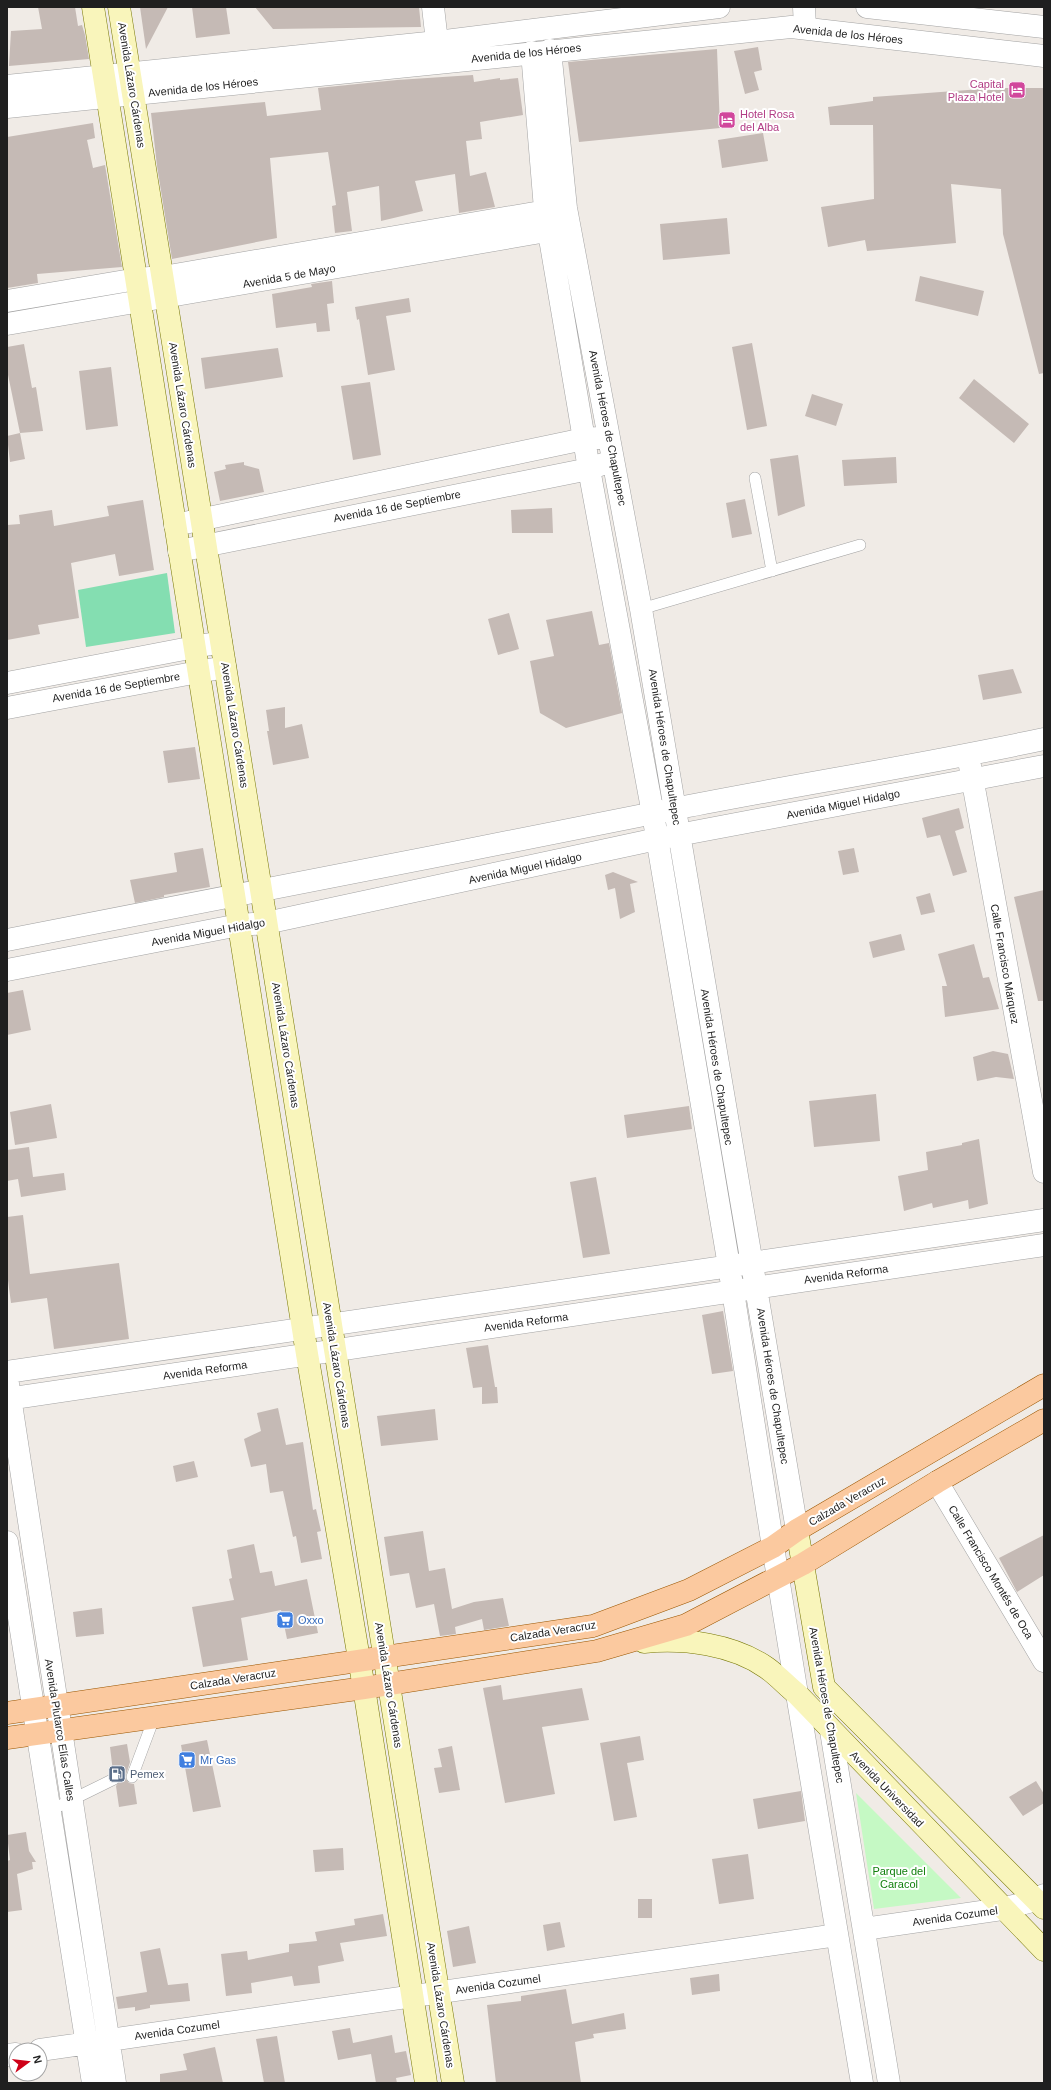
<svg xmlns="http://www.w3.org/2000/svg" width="1051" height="2090" font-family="Helvetica,sans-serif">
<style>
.park{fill:#c5f9c4}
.pitch{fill:#84deb1}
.building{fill:#c5bab5}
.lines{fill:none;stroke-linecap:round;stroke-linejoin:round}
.service-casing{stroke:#a3a3a3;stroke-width:12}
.minor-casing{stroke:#a3a3a3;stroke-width:23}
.tertiary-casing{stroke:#a3a3a3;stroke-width:23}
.secondary-casing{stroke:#777705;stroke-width:23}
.primary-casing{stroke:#9a5601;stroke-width:23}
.service{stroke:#fff;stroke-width:11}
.minor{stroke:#fff;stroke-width:22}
.tertiary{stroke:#fff;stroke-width:22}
.secondary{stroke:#f9f5bb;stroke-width:22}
.primary{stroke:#fbc99f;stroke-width:22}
.labels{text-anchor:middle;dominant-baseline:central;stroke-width:4;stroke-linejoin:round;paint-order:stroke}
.street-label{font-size:11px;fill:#1f1f1f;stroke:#fff}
.hotel-label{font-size:11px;fill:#b23c85;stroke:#fff;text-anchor:end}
.shop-label{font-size:11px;fill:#366cbe;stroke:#fff;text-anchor:start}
.service-label{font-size:11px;fill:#4e5e75;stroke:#fff;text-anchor:start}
.park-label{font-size:11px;fill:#107f0c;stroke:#fff}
</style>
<rect width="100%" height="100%" fill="#f0ebe6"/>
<path class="park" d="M 856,1793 L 961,1898 L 874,1909 Z"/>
<path class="pitch" d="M 167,573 L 175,633 L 86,647 L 78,590 Z"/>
<path class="building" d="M 38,7 L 75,7 L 78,26 L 82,25 L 85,35 L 89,59 L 9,66 L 11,31 L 42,29 Z
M 140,7 L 168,7 L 146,49 Z
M 192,7 L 226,7 L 230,34 L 196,38 Z
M 255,7 L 419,7 L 421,27 L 273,29 Z
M 758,47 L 762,70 L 754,72 L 759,90 L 745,94 L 734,51 Z
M 717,49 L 720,128 L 579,142 L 568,62 Z
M 473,75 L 474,82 L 500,78 L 500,80 L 518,78 L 523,115 L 480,122 L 482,139 L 466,141 L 470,176 L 486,172 L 495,207 L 459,213 L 455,174 L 415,181 L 423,211 L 381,221 L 379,186 L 347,192 L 352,231 L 335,233 L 332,206 L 336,205 L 328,152 L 270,158 L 277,238 L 172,259 L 157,166 L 151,113 L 265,102 L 267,116 L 321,110 L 318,88 L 397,80 Z
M 995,88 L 1044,88 L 1044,373 L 1039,374 L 1003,234 L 1001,189 L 951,184 L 956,243 L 867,251 L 865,240 L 828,247 L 821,207 L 874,199 L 873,125 L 830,125 L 828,107 L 873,101 L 873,97 Z
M 93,123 L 95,138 L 87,140 L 93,168 L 105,165 L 122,267 L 37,274 L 38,283 L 7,288 L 7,137 Z
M 763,133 L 768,161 L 722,168 L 718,140 Z
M 727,218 L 730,254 L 663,260 L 660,224 Z
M 920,276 L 984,291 L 978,316 L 915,301 Z
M 332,281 L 334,303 L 327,304 L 330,331 L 317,332 L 316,323 L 276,328 L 272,294 L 312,287 L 311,284 Z
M 409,298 L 411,312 L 386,316 L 395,370 L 368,375 L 359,319 L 357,320 L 355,307 Z
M 752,343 L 767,426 L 747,430 L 732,347 Z
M 24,344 L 32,388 L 36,387 L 43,431 L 20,433 L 7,370 L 7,347 Z
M 278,348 L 283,377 L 205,389 L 201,358 Z
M 111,367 L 118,426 L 86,430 L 79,371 Z
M 974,379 L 1029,424 L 1014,443 L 959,398 Z
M 370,382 L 381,455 L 353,460 L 341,386 Z
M 812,394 L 843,404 L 836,426 L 805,416 Z
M 20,433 L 25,459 L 10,462 L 7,436 Z
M 798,455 L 805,506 L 778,516 L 770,459 Z
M 896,457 L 897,483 L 844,486 L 842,460 Z
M 244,462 L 244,465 L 259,469 L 264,492 L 220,501 L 214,472 L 226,469 L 225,465 Z
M 745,499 L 752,534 L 732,538 L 726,503 Z
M 143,500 L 154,570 L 119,576 L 115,554 L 71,563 L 79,618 L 38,625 L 40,634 L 7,640 L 7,525 L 20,524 L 19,515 L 52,510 L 54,526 L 109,516 L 107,506 Z
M 552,508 L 553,533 L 512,533 L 511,510 Z
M 592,611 L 599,645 L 609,643 L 622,713 L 566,728 L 540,713 L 530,661 L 554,656 L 546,620 Z
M 509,613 L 519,649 L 498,655 L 488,619 Z
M 1013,669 L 1022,693 L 983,700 L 978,675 Z
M 285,707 L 285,728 L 302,724 L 309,758 L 273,765 L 267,731 L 269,731 L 266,710 Z
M 195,747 L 200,779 L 168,783 L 163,751 Z
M 959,808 L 964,828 L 955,831 L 967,872 L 953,876 L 940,835 L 927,838 L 922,818 Z
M 203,848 L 210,887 L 164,895 L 164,897 L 135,903 L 130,880 L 177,872 L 174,853 Z
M 854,848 L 859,872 L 843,875 L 838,851 Z
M 613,872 L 638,882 L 630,884 L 635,912 L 620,919 L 615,888 L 608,890 L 605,875 Z
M 1044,890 L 1044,1001 L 1038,1001 L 1014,897 Z
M 930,893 L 935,912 L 921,915 L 916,897 Z
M 901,934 L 905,950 L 873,958 L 869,942 Z
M 974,944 L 983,978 L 989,977 L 999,1009 L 945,1017 L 942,986 L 947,986 L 938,954 Z
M 23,990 L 31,1030 L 7,1035 L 7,993 Z
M 993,1051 L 1008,1054 L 1014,1079 L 996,1077 L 977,1081 L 973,1057 Z
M 876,1094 L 880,1141 L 814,1147 L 809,1101 Z
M 51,1104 L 57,1138 L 15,1145 L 10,1112 Z
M 689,1106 L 692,1129 L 627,1138 L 624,1115 Z
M 979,1139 L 988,1204 L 969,1209 L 968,1200 L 933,1208 L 932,1203 L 904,1211 L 898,1176 L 928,1170 L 926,1152 L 962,1145 L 962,1143 Z
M 29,1147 L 33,1177 L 64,1173 L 66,1190 L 21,1197 L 18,1179 L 7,1181 L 7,1150 Z
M 596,1177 L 610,1254 L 583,1258 L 570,1182 Z
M 23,1215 L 30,1274 L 119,1263 L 129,1339 L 54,1349 L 47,1298 L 11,1303 L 7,1273 L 7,1217 Z
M 723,1311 L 733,1371 L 712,1374 L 702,1315 Z
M 488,1345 L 495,1387 L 497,1387 L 498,1403 L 482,1404 L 482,1387 L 473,1388 L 466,1348 Z
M 278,1408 L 286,1445 L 303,1442 L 313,1510 L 316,1509 L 321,1531 L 317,1532 L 322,1559 L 301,1563 L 296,1536 L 293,1537 L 283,1491 L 270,1493 L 266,1464 L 251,1467 L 244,1439 L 261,1431 L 257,1413 Z
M 435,1409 L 438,1440 L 381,1446 L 377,1416 Z
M 194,1461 L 198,1477 L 176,1482 L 173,1466 Z
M 423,1531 L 429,1571 L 445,1568 L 452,1609 L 474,1602 L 503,1598 L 509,1626 L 484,1630 L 482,1619 L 455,1627 L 456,1634 L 440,1636 L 434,1604 L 416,1608 L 409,1573 L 390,1576 L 384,1537 Z
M 1044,1535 L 1044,1575 L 1017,1592 L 999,1558 Z
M 254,1544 L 260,1573 L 272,1571 L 275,1586 L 307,1579 L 318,1633 L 287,1639 L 281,1610 L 241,1618 L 248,1660 L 203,1667 L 192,1607 L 234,1600 L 229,1579 L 232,1578 L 227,1550 Z
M 102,1608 L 104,1634 L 76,1637 L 73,1612 Z
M 501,1685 L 503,1700 L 582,1688 L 589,1720 L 542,1727 L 555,1794 L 505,1803 L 483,1688 Z
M 640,1736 L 644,1760 L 627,1763 L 637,1817 L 614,1821 L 600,1743 Z
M 207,1740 L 221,1807 L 193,1812 L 181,1745 Z
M 127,1744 L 130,1762 L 125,1778 L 129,1783 L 134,1784 L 137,1804 L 119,1807 L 116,1786 L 121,1779 L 118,1773 L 113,1772 L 110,1747 Z
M 452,1746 L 460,1790 L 439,1793 L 434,1768 L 442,1767 L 438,1749 Z
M 1036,1781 L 1044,1794 L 1044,1803 L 1023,1816 L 1009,1797 Z
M 801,1791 L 805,1821 L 758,1829 L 753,1799 Z
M 26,1832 L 29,1851 L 36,1862 L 32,1862 L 33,1869 L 17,1874 L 22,1910 L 7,1912 L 7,1861 L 10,1860 L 7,1835 Z
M 343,1848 L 344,1870 L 315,1872 L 313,1850 Z
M 748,1854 L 754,1899 L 719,1904 L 712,1859 Z
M 638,1899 L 652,1899 L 652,1918 L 638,1918 Z
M 383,1914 L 387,1936 L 340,1943 L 344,1961 L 318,1966 L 320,1983 L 294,1986 L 292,1976 L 251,1983 L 252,1993 L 226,1996 L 221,1954 L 247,1951 L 248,1960 L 289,1952 L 289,1944 L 317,1941 L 315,1932 L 355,1925 L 354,1919 Z
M 560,1922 L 565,1947 L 547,1951 L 543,1925 Z
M 469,1926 L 476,1963 L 453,1967 L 447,1931 Z
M 160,1948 L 168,1985 L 188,1983 L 190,2001 L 150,2005 L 150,2008 L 135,2011 L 135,2007 L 118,2009 L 116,1997 L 147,1992 L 140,1952 Z
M 719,1974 L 720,1991 L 692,1995 L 690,1978 Z
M 566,1989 L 572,2024 L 624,2013 L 626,2029 L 593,2034 L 594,2038 L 575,2042 L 581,2083 L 496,2083 L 487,2005 L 521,2001 L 521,1996 Z
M 350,2028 L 353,2043 L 392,2035 L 395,2053 L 406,2051 L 411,2075 L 396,2078 L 397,2083 L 376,2083 L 371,2054 L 338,2060 L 332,2031 Z
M 277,2036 L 285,2083 L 264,2083 L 256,2039 Z
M 215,2047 L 223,2083 L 160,2083 L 160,2074 L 187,2070 L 183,2054 Z"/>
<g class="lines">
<defs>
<path id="service" d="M 755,478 L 772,571
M 641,609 L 860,545
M 132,1777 L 154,1718
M 51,1810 L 114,1779"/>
<path id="minor" d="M 433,7 L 437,42
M 804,7 L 805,28
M 550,50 L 566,208 L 641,609 L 797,1530
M 532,52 L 545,209 L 589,469 L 653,814 L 729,1266 L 773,1547
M 7,301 L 137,279 L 163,277 L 558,209
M 7,324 L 564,228
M 175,525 L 584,439 L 599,438
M 179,551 L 589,469 L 603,464
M 7,683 L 221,642
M 7,708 L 225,667
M 970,766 L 1044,1172
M 7,940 C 231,898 455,852 679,808 C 800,784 923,765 1044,739
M 7,970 L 239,925 L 266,923 L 657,839 L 1044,766
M 7,1372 L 1044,1220
M 8,1384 L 115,2083
M 7,1399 L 1044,1245
M 937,1482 L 1044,1661
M 7,1542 L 93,2083
M 797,1694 L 862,2083
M 831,1731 L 889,2083
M 864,1929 L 1002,1909 L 1036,1900 L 1044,1895
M 40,2050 L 837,1935
M 7,2055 L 16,2054"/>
<path id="tertiary" d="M 867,7 L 1044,27
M 7,86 L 437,42 L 719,7
M 7,107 L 791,27 L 1044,56
M 773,1547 L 797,1694"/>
<path id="secondary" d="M 93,7 L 307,1354 L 364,1688 L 426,2083
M 119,7 L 453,2083
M 797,1530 L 824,1687 L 1044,1908
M 644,1642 C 684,1638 733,1644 767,1668 C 778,1676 787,1686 797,1694 L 1044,1950"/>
<path id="primary" d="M 7,1713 L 593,1626 L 689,1590 L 773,1547 L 797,1530 L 1044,1385
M 7,1738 L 364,1688 L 597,1651 L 686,1625 L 803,1564 L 937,1482 L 1044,1420"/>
</defs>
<use href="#service" class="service-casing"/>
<use href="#minor" class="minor-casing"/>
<use href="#tertiary" class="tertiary-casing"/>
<use href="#secondary" class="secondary-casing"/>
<use href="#primary" class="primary-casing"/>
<use href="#service" class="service"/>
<use href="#minor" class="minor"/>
<use href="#tertiary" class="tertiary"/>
<use href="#secondary" class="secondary"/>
<use href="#primary" class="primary"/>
</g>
<defs>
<symbol id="hotel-square" viewBox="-11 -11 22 22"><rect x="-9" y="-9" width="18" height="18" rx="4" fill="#d1479c" stroke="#fff"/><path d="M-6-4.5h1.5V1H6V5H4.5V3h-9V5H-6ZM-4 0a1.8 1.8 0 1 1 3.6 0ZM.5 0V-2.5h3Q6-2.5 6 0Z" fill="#fff"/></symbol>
<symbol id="supermarket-square" viewBox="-11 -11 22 22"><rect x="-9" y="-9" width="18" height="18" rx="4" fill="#3f7fe0" stroke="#fff"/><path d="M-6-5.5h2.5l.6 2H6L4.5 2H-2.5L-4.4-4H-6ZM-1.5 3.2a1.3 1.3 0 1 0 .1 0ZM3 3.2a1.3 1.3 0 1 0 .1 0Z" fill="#fff"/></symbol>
<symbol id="fuel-square" viewBox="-11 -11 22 22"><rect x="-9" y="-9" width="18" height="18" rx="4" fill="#5c6f8a" stroke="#fff"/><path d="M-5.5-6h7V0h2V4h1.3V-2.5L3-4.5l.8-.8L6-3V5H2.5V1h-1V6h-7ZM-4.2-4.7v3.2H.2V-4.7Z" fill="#fff"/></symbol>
</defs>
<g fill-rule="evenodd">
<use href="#hotel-square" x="1007" y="80" width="20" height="20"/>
<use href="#hotel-square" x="717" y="110" width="20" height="20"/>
<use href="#supermarket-square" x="275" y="1610" width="20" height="20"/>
<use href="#supermarket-square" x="177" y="1750" width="20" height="20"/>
<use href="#fuel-square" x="107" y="1764" width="20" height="20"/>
</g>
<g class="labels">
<g class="street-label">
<text transform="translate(848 34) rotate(6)">Avenida de los Héroes</text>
<text transform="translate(526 53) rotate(-6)">Avenida de los Héroes</text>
<text transform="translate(132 85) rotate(81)">Avenida Lázaro Cárdenas</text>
<text transform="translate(203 87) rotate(-6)">Avenida de los Héroes</text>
<text transform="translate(289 276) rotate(-10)">Avenida 5 de Mayo</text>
<text transform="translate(183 405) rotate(81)">Avenida Lázaro Cárdenas</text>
<text transform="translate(608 428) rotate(79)">Avenida Héroes de Chapultepec</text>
<text transform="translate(397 506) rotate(-11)">Avenida 16 de Septiembre</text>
<text transform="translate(116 687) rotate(-10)">Avenida 16 de Septiembre</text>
<text transform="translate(235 725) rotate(81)">Avenida Lázaro Cárdenas</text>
<text transform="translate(665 747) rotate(81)">Avenida Héroes de Chapultepec</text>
<text transform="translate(843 804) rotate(-11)">Avenida Miguel Hidalgo</text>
<text transform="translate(525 868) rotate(-12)">Avenida Miguel Hidalgo</text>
<text transform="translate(208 932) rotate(-10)">Avenida Miguel Hidalgo</text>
<text transform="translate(1005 964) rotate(80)">Calle Francisco Márquez</text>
<text transform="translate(286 1045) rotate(81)">Avenida Lázaro Cárdenas</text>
<text transform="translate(717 1067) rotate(81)">Avenida Héroes de Chapultepec</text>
<text transform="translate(846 1274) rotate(-8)">Avenida Reforma</text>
<text transform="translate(526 1322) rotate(-8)">Avenida Reforma</text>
<text transform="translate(337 1365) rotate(81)">Avenida Lázaro Cárdenas</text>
<text transform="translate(205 1370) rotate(-8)">Avenida Reforma</text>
<text transform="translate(773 1386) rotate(81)">Avenida Héroes de Chapultepec</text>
<text transform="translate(847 1501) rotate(-30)">Calzada Veracruz</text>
<text transform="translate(991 1572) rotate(59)">Calle Francisco Montés de Oca</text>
<text transform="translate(553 1631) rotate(-9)">Calzada Veracruz</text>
<text transform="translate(233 1679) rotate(-9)">Calzada Veracruz</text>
<text transform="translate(389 1685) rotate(81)">Avenida Lázaro Cárdenas</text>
<text transform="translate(827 1705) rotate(80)">Avenida Héroes de Chapultepec</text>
<text transform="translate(60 1730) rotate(81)">Avenida Plutarco Elías Calles</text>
<text transform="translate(887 1789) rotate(46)">Avenida Universidad</text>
<text transform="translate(955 1916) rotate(-8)">Avenida Cozumel</text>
<text transform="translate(498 1984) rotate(-8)">Avenida Cozumel</text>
<text transform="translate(441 2005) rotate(81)">Avenida Lázaro Cárdenas</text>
<text transform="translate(177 2030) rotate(-8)">Avenida Cozumel</text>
</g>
<g class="hotel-label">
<text x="1004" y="84">Capital<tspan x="1004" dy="13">Plaza Hotel</tspan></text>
<text x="740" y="114" text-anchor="start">Hotel Rosa<tspan x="740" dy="13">del Alba</tspan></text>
</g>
<g class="shop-label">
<text x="298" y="1620">Oxxo</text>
<text x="200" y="1760">Mr Gas</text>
</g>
<g class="service-label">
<text x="130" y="1774">Pemex</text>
</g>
<g class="park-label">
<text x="899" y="1871">Parque del<tspan x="899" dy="13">Caracol</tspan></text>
</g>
</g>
<rect width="1051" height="2090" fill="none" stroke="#1f1f1f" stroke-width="16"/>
<g transform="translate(28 2062) rotate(75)"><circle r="19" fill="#ffffff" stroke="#a5a5a5"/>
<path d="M0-3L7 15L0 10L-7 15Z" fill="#ce0118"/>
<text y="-6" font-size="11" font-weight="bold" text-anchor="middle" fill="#1f1f1f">N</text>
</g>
</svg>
